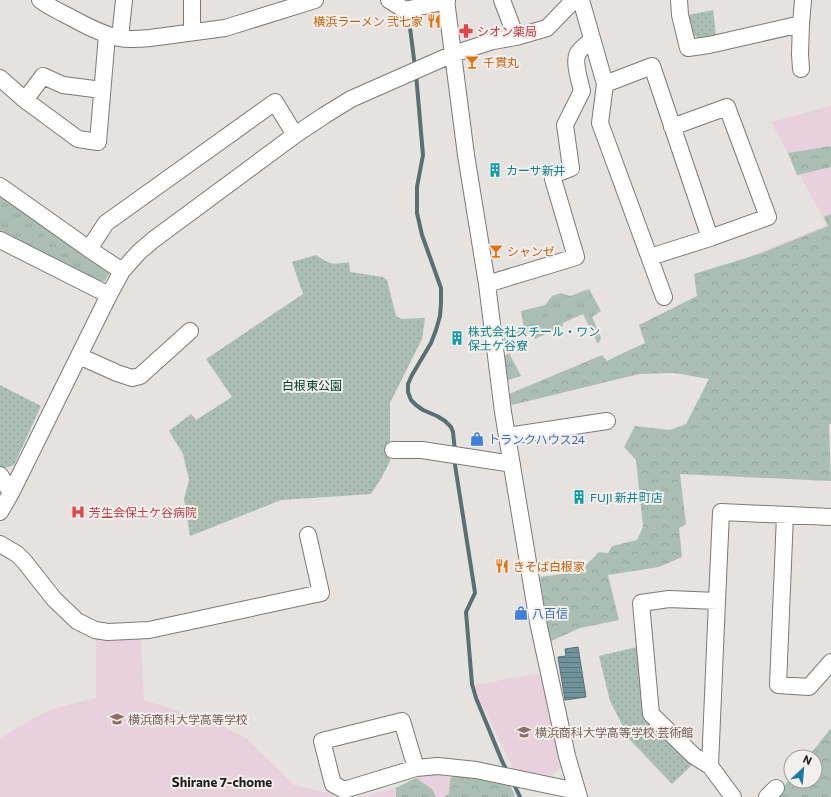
<svg xmlns="http://www.w3.org/2000/svg" width="831" height="797" font-family="Commissioner,'Noto Sans JP',sans-serif">
<style>
.education{fill:#e8d1dd}
.grass{fill:url(#grass-tufts)}
.forest{fill:url(#forest-crowns)}
.park{fill:url(#park-dots)}
.water{fill:url(#water-rules);stroke:#567075}
.lines{fill:none;stroke-linecap:round;stroke-linejoin:round}
.stream{stroke:#567075;stroke-width:4}
.minor-casing{stroke:#7c7976;stroke-width:18}
.minor{stroke:#fff;stroke-width:16}
.labels{text-anchor:middle;dominant-baseline:central;stroke-width:4;stroke-linejoin:round;paint-order:stroke}
.food-label{font-size:12px;fill:#c56008;stroke:#f2efec;text-anchor:start}
.health-label{font-size:12px;fill:#be3a42;stroke:#f2efec;text-anchor:start}
.culture-label{font-size:12px;fill:#0d838f;stroke:#f2efec;text-anchor:start}
.park-label{font-size:12px;fill:#00412a;stroke:#f2efec}
.shop-label{font-size:12px;fill:#366cbe;stroke:#f2efec;text-anchor:start}
.education-label{font-size:12px;fill:#785e54;stroke:#f2efec;text-anchor:start}
.neighbourhood-label{font-size:13px;font-weight:bold;fill:#1e1d1c;stroke:#f2efec}
</style>
<defs>
<pattern id="grass-tufts" width="24" height="20" patternUnits="userSpaceOnUse"><rect width="24" height="20" fill="#aabeb4"/><path d="M3 7l-1-3M5 7V3M7 7l1-3M15 17l-1-3M17 17v-4M19 17l1-3" fill="none" stroke="#92a39a"/></pattern>
<pattern id="forest-crowns" width="20" height="18" patternUnits="userSpaceOnUse"><rect width="20" height="18" fill="#aabeb4"/><path d="M2 6a3 3 0 1 1 6 0M12 15a3 3 0 1 1 6 0" fill="none" stroke="#92a39a"/></pattern>
<pattern id="park-dots" width="8" height="8" patternUnits="userSpaceOnUse"><rect width="8" height="8" fill="#aabeb4"/><path d="M2 2h.1M6 6h.1" fill="none" stroke="#92a39a" stroke-width="1.8" stroke-linecap="round"/></pattern>
<pattern id="water-rules" width="6" height="5" patternUnits="userSpaceOnUse"><rect width="6" height="5" fill="#6e939b"/><path d="M0 2.5h6" fill="none" stroke="#5a777e"/></pattern>
</defs>
<rect width="100%" height="100%" fill="#e5e2df"/>
<path class="education" d="M 831,106 L 831,408 L 733,263 L 827,225 L 771,122 Z
M 96,635 L 141,635 L 144,700 L 218,724 L 246,738 L 294,785 L 329,793 L 334,797 L 0,797 L 0,738 L 41,714 L 56,708 L 96,698 Z
M 540,673 L 561,768 L 544,780 L 516,774 L 478,696 L 475,685 Z
M 440,772 L 509,782 L 516,797 L 361,797 L 396,788 L 416,778 Z"/>
<path class="grass" d="M 0,193 L 107,267 L 109,274 L 105,281 L 99,281 L 0,235 Z
M 589,289 L 601,311 L 592,317 L 601,338 L 598,344 L 583,314 L 563,323 L 563,326 L 535,339 L 532,333 L 516,338 L 506,347 L 503,336 L 524,329 L 521,311 L 545,305 L 552,296 L 561,293 L 570,296 Z
M 509,353 L 521,376 L 506,381 L 502,358 Z"/>
<path class="forest" d="M 831,146 L 831,167 L 797,175 L 788,153 Z
M 831,214 L 831,424 L 829,424 L 831,481 L 680,474 L 686,524 L 679,528 L 682,557 L 659,567 L 608,575 L 619,620 L 580,628 L 549,642 L 540,577 L 570,573 L 573,567 L 587,564 L 599,552 L 608,553 L 612,546 L 637,540 L 643,527 L 636,460 L 624,447 L 635,426 L 670,430 L 686,424 L 709,379 L 675,373 L 639,374 L 512,405 L 507,395 L 602,355 L 607,361 L 621,354 L 645,343 L 639,325 L 697,296 L 694,274 L 762,253 L 828,226 L 824,217 Z
M 831,728 L 831,797 L 775,797 L 791,778 L 791,781 L 815,781 L 815,757 L 808,757 Z
M 453,774 L 509,782 L 515,796 L 510,797 L 444,797 L 449,794 L 450,781 Z
M 416,778 L 432,789 L 436,797 L 396,797 L 396,788 Z"/>
<path class="park" d="M 713,10 L 716,36 L 702,40 L 692,34 L 689,15 Z
M 316,255 C 331,265 332,265 349,262 L 350,272 L 383,277 L 387,280 L 396,316 L 402,319 L 425,318 L 422,339 L 390,403 L 390,461 L 382,477 L 371,494 L 281,500 L 190,536 L 184,499 L 189,480 L 183,454 L 169,431 L 191,414 L 196,420 L 232,397 L 206,359 L 303,294 L 292,262 Z
M 0,385 L 41,406 L 14,465 L 1,469 L 0,468 Z
M 637,647 L 645,716 L 694,763 L 672,784 L 630,740 L 610,701 L 599,656 Z"/>
<path class="water" d="M 578,647 L 586,697 L 565,700 L 558,657 L 566,656 L 565,649 Z"/>
<g class="lines">
<path class="stream" d="M 408,12 L 415,67
M 416,74 L 423,155 L 417,187 L 417,213 L 422,235 L 441,288 L 441,303 L 440,316 L 436,330 L 431,343 L 412,375 L 408,384 L 408,392 L 411,400 L 416,405 L 423,410 L 437,416 L 445,421 L 451,427 L 453,432 L 455,452
M 455,459 L 455,465 L 474,586 L 475,593 L 466,612 L 472,684 L 476,698 L 502,761 L 508,773
M 513,782 L 520,797"/>
<defs>
<path id="minor" d="M 40,0 C 49,7 60,12 70,17 C 85,25 101,34 119,38 C 129,40 140,39 150,38 L 225,28 L 315,0
M 192,0 L 192,32
M 389,0 L 405,10 L 447,1
M 446,0 L 466,155 L 487,284 L 503,412 L 538,622 L 567,756 L 579,797
M 502,0 L 516,37
M 581,0 L 605,84 L 600,123 L 664,297
M 679,0 L 680,15 L 688,48 L 709,45 L 801,24 L 803,0
M 801,24 L 800,54 L 801,69
M 120,38 L 124,0
M 0,78 L 25,100 L 78,139 L 98,142 L 107,35
M 605,84 L 652,66 L 710,238
M 25,100 L 43,76 L 63,85 L 102,90
M 0,186 L 89,249 L 122,271
M 0,240 L 109,295
M 89,249 L 106,223 L 275,102 L 295,135
M 650,257 L 710,238 L 768,217 L 727,107 L 672,127
M 487,284 L 576,257 L 553,179 L 555,174 L 571,168 L 565,125 L 582,91 C 580,81 573,62 578,53 C 581,48 587,44 592,40
M 79,356 L 117,373 L 132,378 L 140,376 L 190,331
M 507,436 L 607,421
M 393,450 L 422,450 L 512,464
M 0,475 L 11,493
M 0,512 L 11,493 L 109,295 L 122,271 L 139,252 L 153,240 L 295,135 L 325,115 L 351,99 L 453,54 L 493,41 L 516,37 L 547,28 L 574,0
M 785,515 L 778,685 L 809,687 L 831,662
M 0,544 L 17,554 L 24,561 L 54,599 L 77,621 L 95,630 L 108,632 L 149,630 L 321,593 L 308,535
M 710,766 L 717,601
M 416,768 L 402,721 L 322,741 L 333,784 L 344,790 L 416,768 L 438,766 L 476,770 L 577,791
M 733,797 L 710,766 L 694,756 L 651,714 L 641,603 L 669,599 L 717,601 L 721,512 L 831,517
M 767,797 L 776,788"/>
</defs>
<use href="#minor" class="minor-casing"/>
<use href="#minor" class="minor"/>
</g>
<defs>
<symbol id="restaurant-bare" viewBox="-9 -9 18 18"><path d="M-5-6h1v4h1v-4h1v4h1v-4h1v5L-1.5 .5V6h-2V.5L-5-1ZM5-6V6H3V1.5H1.5Q1.5-4 5-6Z" fill="#e8710a" stroke="#f2efec" stroke-width="2.5" paint-order="stroke"/></symbol>
<symbol id="pharmacy-bare" viewBox="-9 -9 18 18"><path d="M-2-6h4v4h4v4h-4v4h-4v-4h-4v-4h4Z" fill="#e0444e" stroke="#f2efec" stroke-width="2.5" paint-order="stroke"/></symbol>
<symbol id="bar-bare" viewBox="-9 -9 18 18"><path d="M-6-5H6L.8 .8V4.5H3.5V6h-7V4.5H-.8V.8Z" fill="#e8710a" stroke="#f2efec" stroke-width="2.5" paint-order="stroke"/></symbol>
<symbol id="building-bare" viewBox="-9 -9 18 18"><path d="M-4-6H4V6H1V3H-1V6H-4ZM-2.5-4.3h1.7v1.8h-1.7ZM.8-4.3h1.7v1.8H.8ZM-2.5-1h1.7V.8h-1.7ZM.8-1h1.7V.8H.8Z" fill="#0f9aa8" stroke="#f2efec" stroke-width="2.5" paint-order="stroke"/></symbol>
<symbol id="shop-bare" viewBox="-9 -9 18 18"><path d="M-5-2.5h2.3a2.7 3.5 0 0 1 5.4 0H5L5.5 6h-11ZM-1.5-2.5h3a1.5 2.3 0 0 0-3 0Z" fill="#3f7fe0" stroke="#f2efec" stroke-width="2.5" paint-order="stroke"/></symbol>
<symbol id="hospital-bare" viewBox="-9 -9 18 18"><path d="M-5-5h3v3.5h4V-5h3V5h-3V1.5h-4V5h-3Z" fill="#e0444e" stroke="#f2efec" stroke-width="2.5" paint-order="stroke"/></symbol>
<symbol id="school-bare" viewBox="-9 -9 18 18"><path d="M0-5L7-2L0 1L-7-2ZM-4 1L0 2.5L4 1V4Q0 6-4 4Z" fill="#8d6e63" stroke="#f2efec" stroke-width="2.5" paint-order="stroke"/></symbol>
</defs>
<g fill-rule="evenodd">
<use href="#restaurant-bare" x="424" y="11" width="20" height="20"/>
<use href="#pharmacy-bare" x="456" y="21" width="20" height="20"/>
<use href="#bar-bare" x="462" y="52" width="20" height="20"/>
<use href="#building-bare" x="485" y="160" width="20" height="20"/>
<use href="#bar-bare" x="486" y="241" width="20" height="20"/>
<use href="#building-bare" x="447" y="328" width="20" height="20"/>
<use href="#shop-bare" x="467" y="429" width="20" height="20"/>
<use href="#building-bare" x="569" y="487" width="20" height="20"/>
<use href="#hospital-bare" x="68" y="502" width="20" height="20"/>
<use href="#restaurant-bare" x="492" y="556" width="20" height="20"/>
<use href="#shop-bare" x="511" y="603" width="20" height="20"/>
<use href="#school-bare" x="107" y="709" width="20" height="20"/>
<use href="#school-bare" x="514" y="722" width="20" height="20"/>
</g>
<g class="labels">
<g class="food-label">
<text x="423" y="21" text-anchor="end">横浜ラーメン 弐七家</text>
<text x="483" y="62">千貫丸</text>
<text x="507" y="251">シャンゼ</text>
<text x="513" y="566">きそば白根家</text>
</g>
<g class="health-label">
<text x="477" y="31">シオン薬局</text>
<text x="89" y="512">芳生会保土ケ谷病院</text>
</g>
<g class="culture-label">
<text x="506" y="170">カーサ新井</text>
<text x="468" y="331">株式会社スチール・ワン<tspan x="468" dy="14">保土ケ谷寮</tspan></text>
<text x="590" y="497">FUJI 新井町店</text>
</g>
<g class="park-label">
<text x="312" y="385">白根東公園</text>
</g>
<g class="shop-label">
<text x="488" y="439">トランクハウス24</text>
<text x="532" y="613">八百信</text>
</g>
<g class="education-label">
<text x="128" y="719">横浜商科大学高等学校</text>
<text x="535" y="732">横浜商科大学高等学校 芸術館</text>
</g>
<g class="neighbourhood-label">
<text x="222" y="782">Shirane 7-chome</text>
</g>
</g>
<g transform="translate(803 769) rotate(26)"><circle r="19" fill="#f2efec" stroke="#9d9b99"/>
<path d="M0-3L7 15L0 10L-7 15Z" fill="#1b7aa7"/>
<text y="-6" font-size="11" font-weight="bold" text-anchor="middle" fill="#1e1d1c">N</text>
</g>
</svg>
